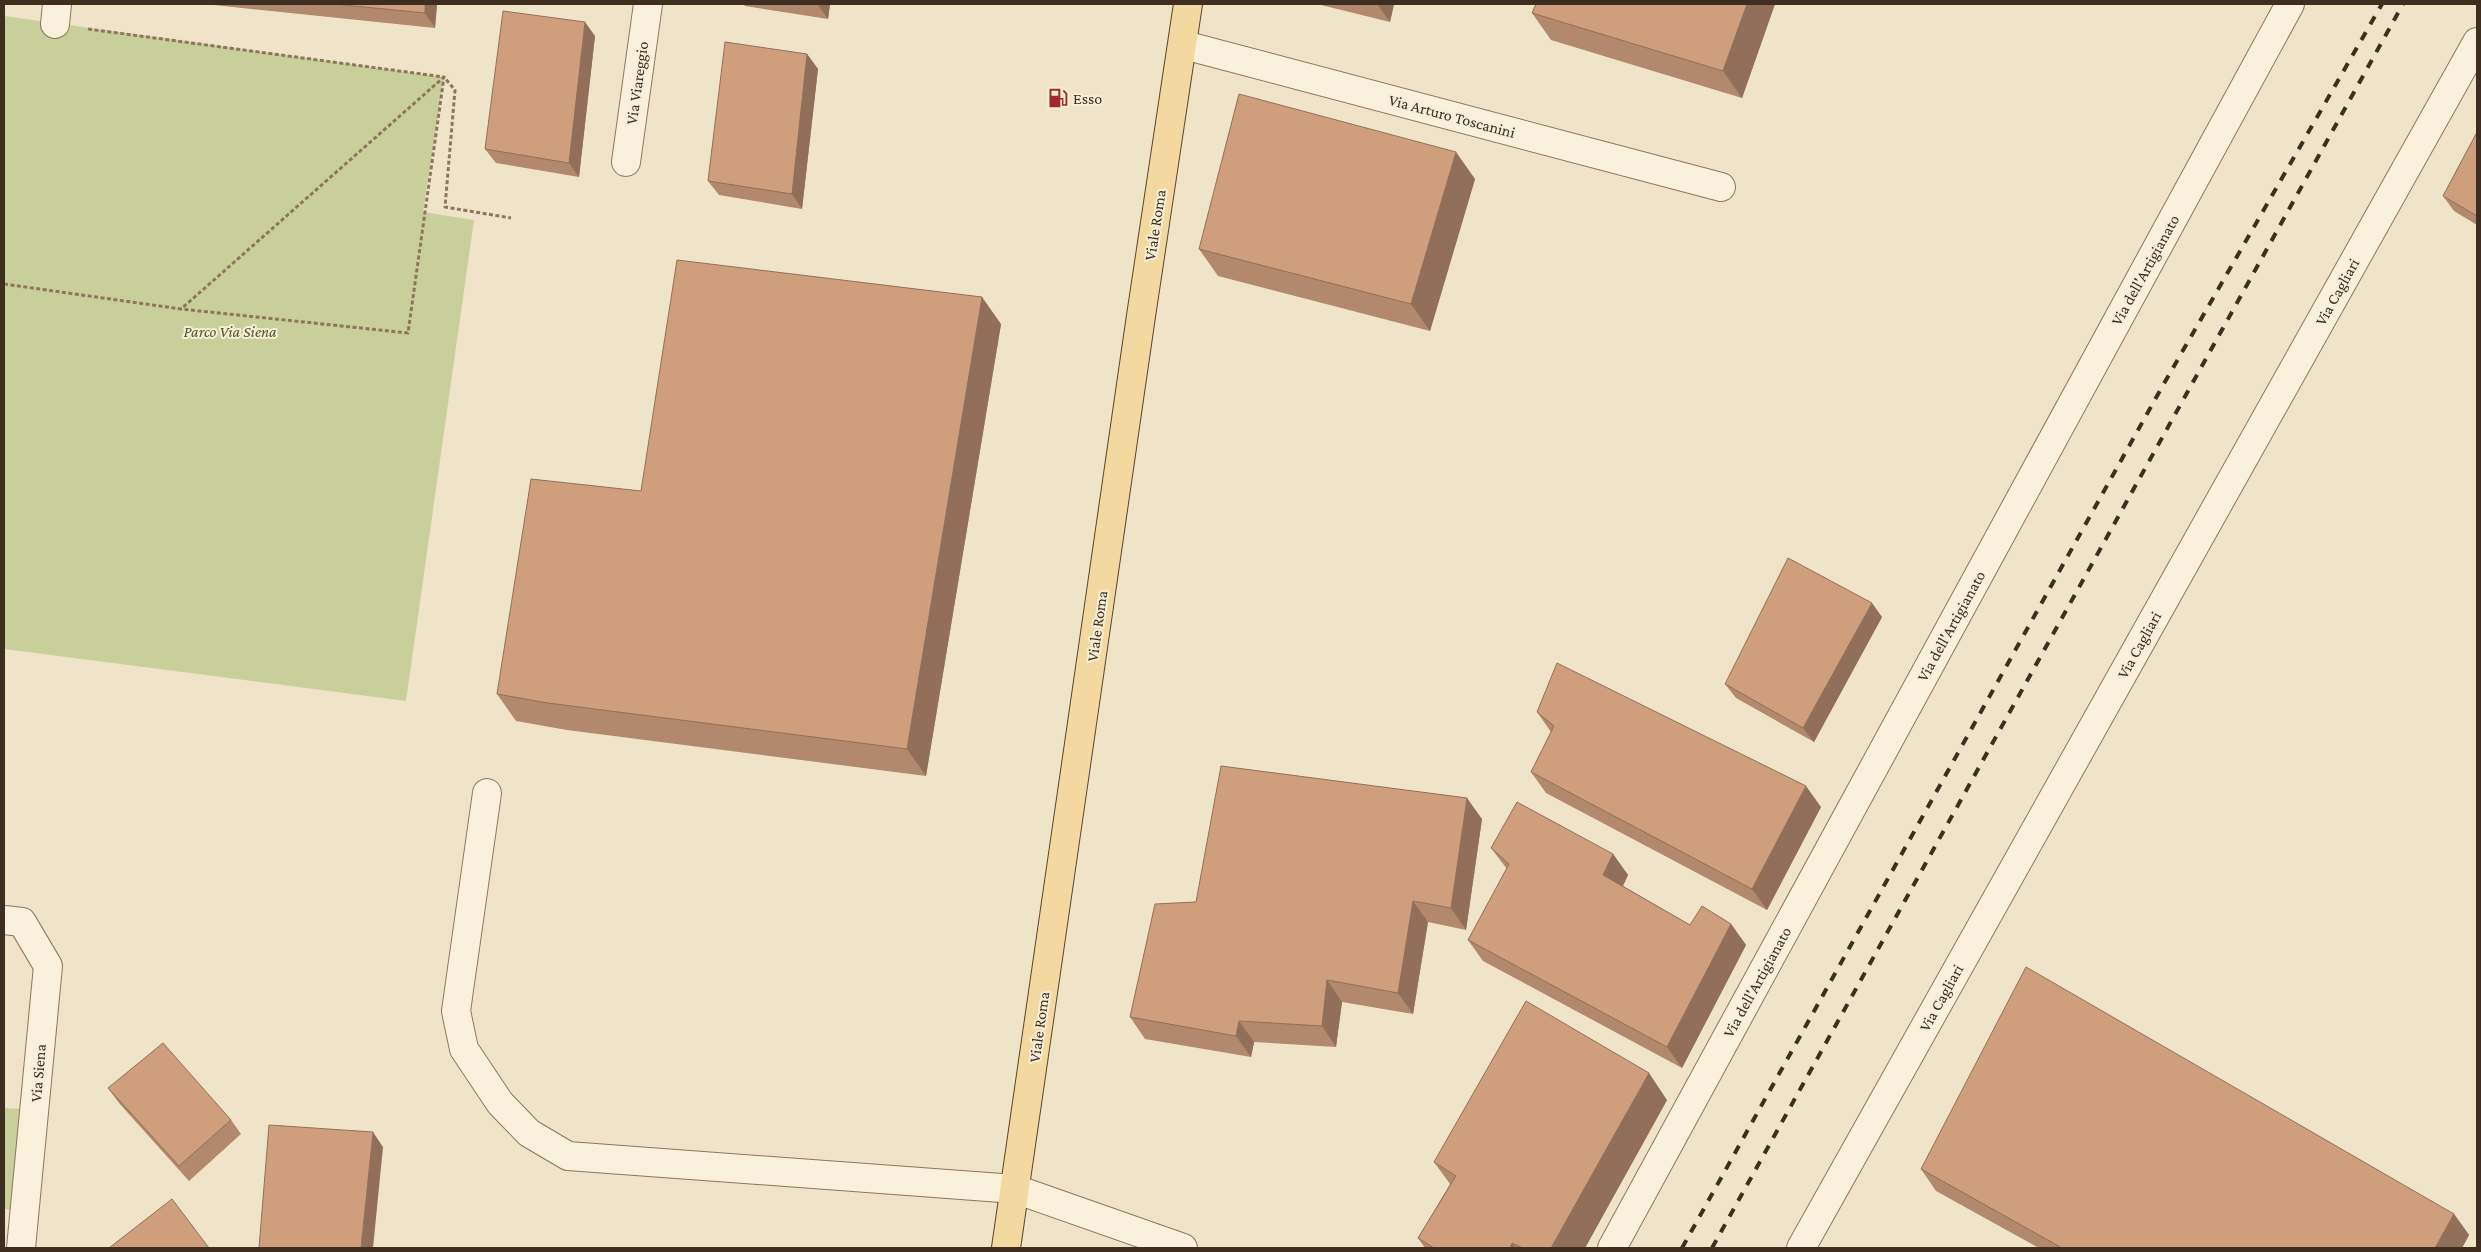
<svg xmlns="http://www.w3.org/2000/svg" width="2481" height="1252" font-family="'Crimson Pro',serif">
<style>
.green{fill:#c9cf9b}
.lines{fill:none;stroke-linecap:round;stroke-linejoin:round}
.minor-casing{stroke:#8d765c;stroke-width:30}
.major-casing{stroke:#5b4430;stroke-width:30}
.path{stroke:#8d765c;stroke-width:3;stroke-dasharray:4 2.5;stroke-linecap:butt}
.minor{stroke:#faf1dc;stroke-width:28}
.major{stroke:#f3d9a0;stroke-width:28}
.rail{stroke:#3d2e20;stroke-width:4;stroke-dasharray:9 9;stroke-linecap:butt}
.wall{fill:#b2896c}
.shaded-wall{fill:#916f58}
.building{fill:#cf9f7d;stroke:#916f58}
.labels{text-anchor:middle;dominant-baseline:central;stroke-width:4;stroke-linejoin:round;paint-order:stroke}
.street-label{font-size:16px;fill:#3d2e20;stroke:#f7eed8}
.poi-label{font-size:16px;fill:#3d2e20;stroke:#f7eed8;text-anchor:start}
.park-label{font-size:16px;font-style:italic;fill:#4d5a26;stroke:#f7eed8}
</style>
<rect width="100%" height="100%" fill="#f0e4c8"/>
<path class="green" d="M 4,16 L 444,77 L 423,212 L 474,220 L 406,701 L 4,649 Z
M 4,1108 L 22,1109 L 13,1210 L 4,1209 Z"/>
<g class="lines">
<defs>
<path id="minor" d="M 55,24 L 57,4
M 1184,45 L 1721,187
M 626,162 L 648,4
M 487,793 L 456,1011 L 464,1049 L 500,1103 L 529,1133 L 568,1156 L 1015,1189 L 1183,1248
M 4,920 L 22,922 L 48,966 L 21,1248
M 1612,1248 L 2290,4
M 1801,1248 L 2477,42"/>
<path id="major" d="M 1006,1248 L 1141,316 L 1188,4"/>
</defs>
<use href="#minor" class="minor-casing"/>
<use href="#major" class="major-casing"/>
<path class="path" d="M 88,29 L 444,77 L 408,333 L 181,309
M 4,284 L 181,309 L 444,77 L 455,90 L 445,207 L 511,218"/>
<use href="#minor" class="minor"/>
<use href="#major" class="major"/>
<path class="rail" d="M 1682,1248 L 2162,387 L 2382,4
M 1712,1248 L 2403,4"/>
</g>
<path class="wall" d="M 204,4 L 437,4 L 435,28 Z
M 743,4 L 830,4 L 828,19 L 745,6 Z
M 1317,4 L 1394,4 L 1390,22 Z
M 1536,4 L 1775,4 L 1742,98 L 1551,40 L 1532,13 Z
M 595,36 L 579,177 L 496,163 L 485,149 Z
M 807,54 L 818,69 L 802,209 L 719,195 L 708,181 Z
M 2477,132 L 2477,225 L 2454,211 L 2443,196 Z
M 1475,179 L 1430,331 L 1218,276 L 1199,249 Z
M 1001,324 L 926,776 L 567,730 L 516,721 L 497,694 L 641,491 Z
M 1882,617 L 1814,742 L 1736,698 L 1725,684 Z
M 1537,712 L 1821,807 L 1767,910 L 1546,793 L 1531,772 L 1551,732 Z
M 1482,819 L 1466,930 L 1428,922 L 1413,1014 L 1342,1002 L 1336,1047 L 1254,1042 L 1251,1057 L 1145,1039 L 1130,1017 L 1196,902 Z
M 1491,848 L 1613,854 L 1628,875 L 1623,886 L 1690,925 L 1731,924 L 1746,945 L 1682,1068 L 1483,961 L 1468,940 L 1507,869 Z
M 108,1088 L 231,1120 L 241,1134 L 189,1181 L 119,1103 Z
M 1667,1100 L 1585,1248 L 1425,1248 L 1418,1238 L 1450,1184 L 1434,1162 Z
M 1921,1169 L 2454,1214 L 2469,1235 L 2462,1248 L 2039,1248 L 1936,1191 Z"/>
<path class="shaded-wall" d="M 425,4 L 437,4 L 435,28 L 425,13 Z
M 818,4 L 830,4 L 828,19 L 818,5 Z
M 1377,4 L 1394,4 L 1390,22 Z
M 1747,4 L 1775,4 L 1742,98 L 1723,71 Z
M 585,22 L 595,36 L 579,177 L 569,163 Z
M 807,54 L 818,69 L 802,209 L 792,194 Z
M 1456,152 L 1475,179 L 1430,331 L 1411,304 Z
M 982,297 L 1001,324 L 926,776 L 907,749 Z
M 1872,603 L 1882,617 L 1814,742 L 1803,728 Z
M 1806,786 L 1821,807 L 1767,910 L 1752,889 Z
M 1467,798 L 1482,819 L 1466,930 L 1451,908 Z
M 1613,854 L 1628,875 L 1618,896 L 1603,875 Z
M 1413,901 L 1428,922 L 1413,1014 L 1398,993 Z
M 1731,924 L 1746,945 L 1682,1068 L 1667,1047 Z
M 1327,980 L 1342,1002 L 1336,1047 L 1322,1026 Z
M 1239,1021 L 1254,1042 L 1251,1057 L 1236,1036 Z
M 1649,1073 L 1667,1100 L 1585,1248 L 1551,1248 Z
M 373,1132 L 383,1147 L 373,1248 L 361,1248 Z
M 2454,1214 L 2469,1235 L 2462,1248 L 2435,1248 Z
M 1512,1243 L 1516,1248 L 1510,1248 Z"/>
<path class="building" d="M 334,4 L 425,4 L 425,13 Z
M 1536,4 L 1747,4 L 1723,71 L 1532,13 Z
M 503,11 L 585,22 L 569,163 L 485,149 Z
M 725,42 L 807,54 L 792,194 L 708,181 Z
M 1239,94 L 1456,152 L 1411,304 L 1199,249 Z
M 2477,132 L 2477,216 L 2443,196 Z
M 677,260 L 982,297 L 907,749 L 548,703 L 497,694 L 531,479 L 641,491 Z
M 1788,558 L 1872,603 L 1803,728 L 1725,684 Z
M 1557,663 L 1806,786 L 1752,889 L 1531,772 L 1554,726 L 1537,712 Z
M 1221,766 L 1467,798 L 1451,908 L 1413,901 L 1398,993 L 1327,980 L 1322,1026 L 1239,1021 L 1236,1036 L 1130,1017 L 1155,904 L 1196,902 Z
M 1517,802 L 1613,854 L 1603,875 L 1690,925 L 1702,906 L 1731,924 L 1667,1047 L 1468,940 L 1509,864 L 1491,848 Z
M 2026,967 L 2454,1214 L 2435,1248 L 2062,1248 L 1921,1169 Z
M 1526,1001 L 1649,1073 L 1551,1248 L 1523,1248 L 1512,1243 L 1510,1248 L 1434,1248 L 1418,1238 L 1456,1176 L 1434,1162 Z
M 163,1043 L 231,1120 L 179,1166 L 108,1088 Z
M 269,1125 L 373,1132 L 361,1248 L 259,1248 Z
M 172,1199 L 209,1248 L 109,1248 Z"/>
<defs>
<symbol id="fuel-bare" viewBox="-9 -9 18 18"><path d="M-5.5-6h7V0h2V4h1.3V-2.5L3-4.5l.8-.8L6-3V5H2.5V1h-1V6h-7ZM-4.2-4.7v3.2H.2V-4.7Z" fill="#9e2a2b" stroke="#f7eed8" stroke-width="2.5" paint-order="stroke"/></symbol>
</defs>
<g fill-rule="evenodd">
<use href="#fuel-bare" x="1044" y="84" width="28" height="28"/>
</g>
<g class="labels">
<g class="street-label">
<text transform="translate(637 83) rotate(-82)">Via Viareggio</text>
<text transform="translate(1452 116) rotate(15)">Via Arturo Toscanini</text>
<text transform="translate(1155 225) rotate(-81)">Viale Roma</text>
<text transform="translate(2145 270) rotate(-61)">Via dell'Artigianato</text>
<text transform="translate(2337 292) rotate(-61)">Via Cagliari</text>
<text transform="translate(1097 626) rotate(-82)">Viale Roma</text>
<text transform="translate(1951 626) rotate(-61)">Via dell'Artigianato</text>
<text transform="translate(2139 645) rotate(-61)">Via Cagliari</text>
<text transform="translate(1757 982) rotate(-61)">Via dell'Artigianato</text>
<text transform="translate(1941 998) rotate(-61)">Via Cagliari</text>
<text transform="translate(1039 1027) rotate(-82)">Viale Roma</text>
<text transform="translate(38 1073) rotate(-85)">Via Siena</text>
</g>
<g class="poi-label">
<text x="1073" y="98">Esso</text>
</g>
<g class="park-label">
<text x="230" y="331">Parco Via Siena</text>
</g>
</g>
<rect width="2481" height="1252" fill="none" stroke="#3d2e20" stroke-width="10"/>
</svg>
